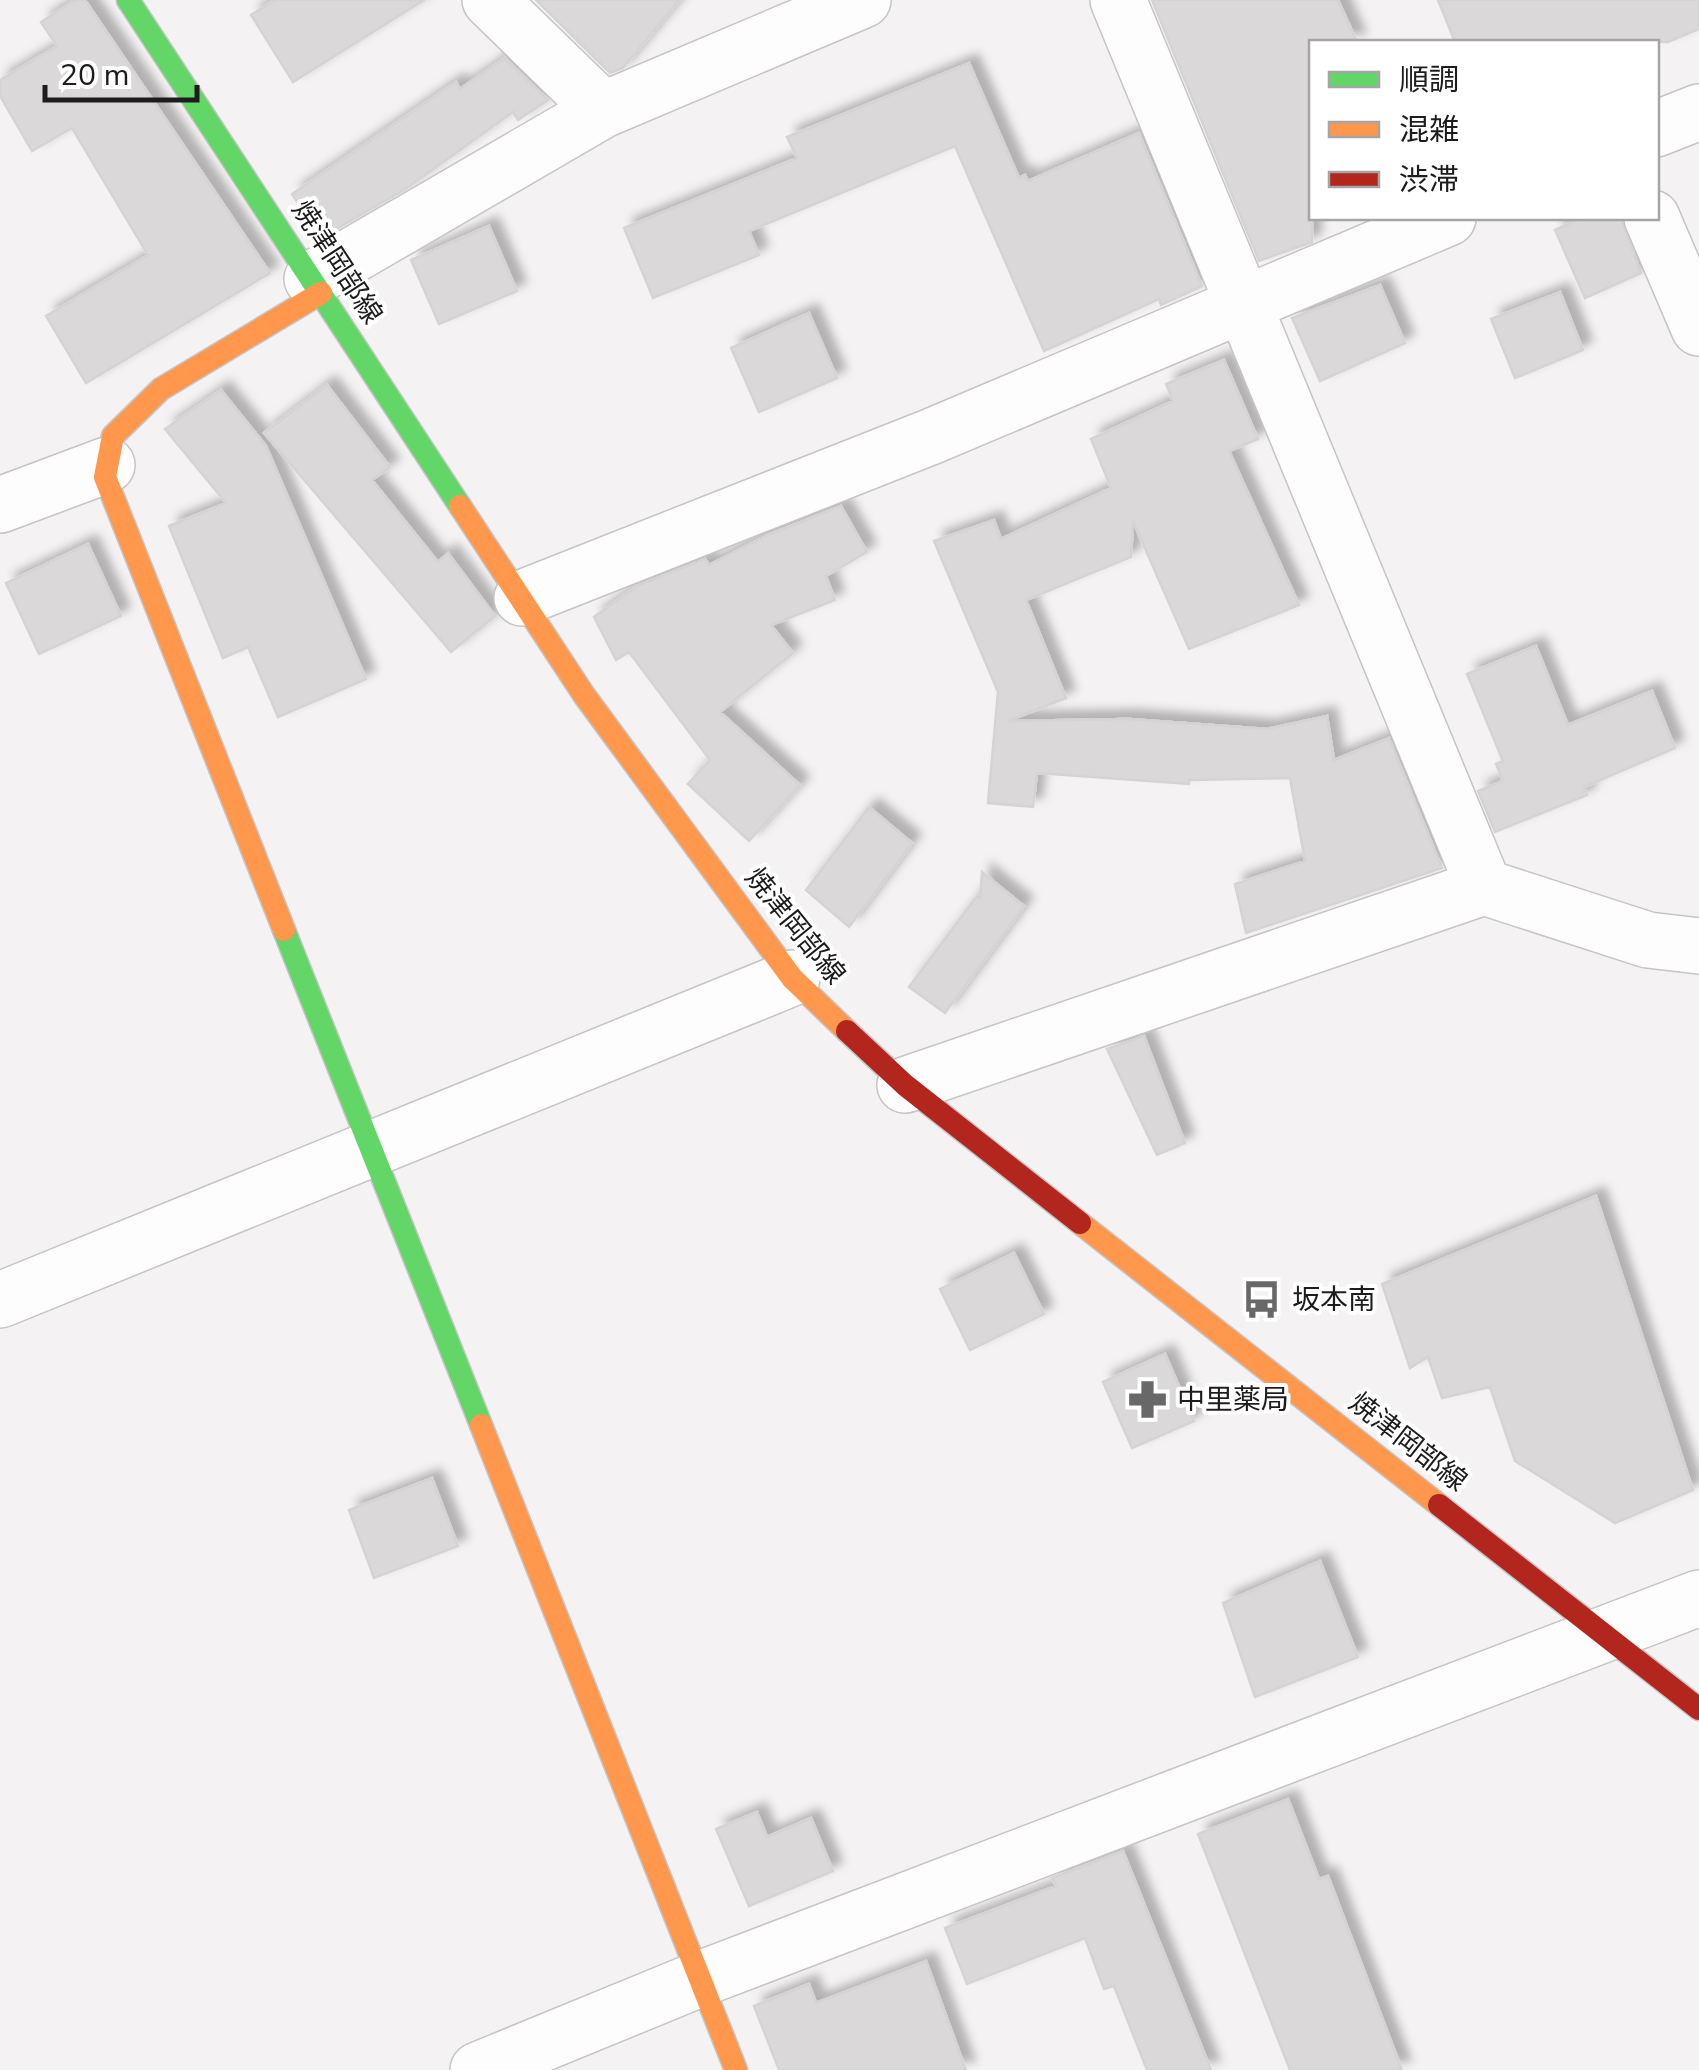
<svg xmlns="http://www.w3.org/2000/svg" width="1699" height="2070" font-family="'Nunito Sans','Noto Sans JP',sans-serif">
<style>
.building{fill:#dad8d9;stroke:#d5d3d4;stroke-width:2.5;filter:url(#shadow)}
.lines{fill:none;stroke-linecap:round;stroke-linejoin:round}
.street-casing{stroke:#c6c4c5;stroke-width:58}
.fast-casing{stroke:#c6c4c5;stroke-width:25}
.slow-casing{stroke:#c6c4c5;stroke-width:25}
.jam-casing{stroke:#c6c4c5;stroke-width:25}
.street{stroke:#fdfdfd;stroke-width:55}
.fast{stroke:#63d668;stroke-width:22}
.slow{stroke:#ff974d;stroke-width:22}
.jam{stroke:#b3261e;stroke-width:22}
.labels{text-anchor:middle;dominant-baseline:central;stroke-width:8;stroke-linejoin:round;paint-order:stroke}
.street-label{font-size:28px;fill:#1e1d1e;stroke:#fff}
.poi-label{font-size:28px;fill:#1e1d1e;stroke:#fff;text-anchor:start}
</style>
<defs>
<filter id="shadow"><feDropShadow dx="9" dy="-9" stdDeviation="5" flood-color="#0004"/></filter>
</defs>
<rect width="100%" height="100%" fill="#f4f2f3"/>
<path class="building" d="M 75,0 L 85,0 L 270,273 L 86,383 L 46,316 L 148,255 L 72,128 L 32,151 L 0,96 L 0,80 L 57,46 L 41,22 Z
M 275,0 L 424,0 L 293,82 L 251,15 Z
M 536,0 L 679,0 L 623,68 L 610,73 Z
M 1152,0 L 1338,0 L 1357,42 L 1312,42 L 1312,242 L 1259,261 Z
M 1438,0 L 1699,0 L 1699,29 L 1668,42 L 1455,42 Z
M 505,58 L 548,100 L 518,120 L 513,112 L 407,188 L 321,238 L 292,194 L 456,82 L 460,89 Z
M 969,63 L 1019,178 L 1025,175 L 1028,181 L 1139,133 L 1202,286 L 1161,305 L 1159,299 L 1044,351 L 955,146 L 749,231 L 759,255 L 653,298 L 624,228 L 797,158 L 787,137 Z
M 1582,218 L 1621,218 L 1641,273 L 1585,298 L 1555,230 Z
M 489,226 L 517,291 L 439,324 L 411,260 Z
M 1380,285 L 1405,343 L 1320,381 L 1292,318 Z
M 1560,292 L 1583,350 L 1515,378 L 1491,319 Z
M 809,313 L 837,378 L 759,412 L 731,348 Z
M 1224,360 L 1258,439 L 1229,451 L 1299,605 L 1189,649 L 1133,521 L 1131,557 L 1026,600 L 1066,698 L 1008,721 L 1129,719 L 1267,729 L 1327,716 L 1334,760 L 1389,738 L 1442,868 L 1246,933 L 1235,884 L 1305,861 L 1290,778 L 1189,780 L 1189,784 L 1037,773 L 1033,807 L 988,803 L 998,692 L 934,541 L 994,520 L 1001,539 L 1111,488 L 1091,439 L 1173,401 L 1166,384 Z
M 327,385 L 390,467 L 372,480 L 438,562 L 448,553 L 495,616 L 451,652 L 264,433 Z
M 221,390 L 266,446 L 366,679 L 278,717 L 248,647 L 223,658 L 169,526 L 226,503 L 165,429 Z
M 841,506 L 867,552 L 826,576 L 835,600 L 771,625 L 793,653 L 720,712 L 800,785 L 749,841 L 688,784 L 710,760 L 629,652 L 616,660 L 594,617 L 637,586 L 705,559 L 709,565 L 768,535 Z
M 88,544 L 121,616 L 39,654 L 6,583 Z
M 1536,646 L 1568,725 L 1652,691 L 1675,748 L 1584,787 L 1587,795 L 1495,832 L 1478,791 L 1503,781 L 1496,764 L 1503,761 L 1467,674 Z
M 869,807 L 912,843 L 849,927 L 806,890 Z
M 982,872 L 1024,906 L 945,1013 L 909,987 L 977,896 L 980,898 Z
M 1144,1036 L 1185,1143 L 1157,1155 L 1107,1049 Z
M 1596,1196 L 1693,1490 L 1615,1523 L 1515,1461 L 1490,1387 L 1442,1398 L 1428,1357 L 1410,1368 L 1382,1284 Z
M 1014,1253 L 1044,1314 L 970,1350 L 940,1289 Z
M 1165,1354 L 1194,1421 L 1132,1448 L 1103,1382 Z
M 432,1478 L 458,1546 L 374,1578 L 349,1510 Z
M 1320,1561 L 1358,1657 L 1255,1697 L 1223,1603 Z
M 1288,1799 L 1319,1879 L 1328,1876 L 1402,2070 L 1290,2070 L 1198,1834 Z
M 757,1812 L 767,1837 L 811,1818 L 833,1871 L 749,1906 L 716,1829 Z
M 1123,1851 L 1211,2070 L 1147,2070 L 1114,1986 L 1104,1989 L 1085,1938 L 967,1984 L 945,1928 L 1056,1886 L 1052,1878 Z
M 926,1961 L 966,2070 L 779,2070 L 754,2006 L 809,1984 L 816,2003 Z"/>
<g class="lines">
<defs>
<path id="street" d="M 490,0 L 603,110
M 1118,0 L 1484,887
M 1656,129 L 1699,112
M 1652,218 L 1699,328
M 312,279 L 603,110 L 863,0
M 0,505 L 107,465
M 522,598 L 930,437 L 1448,218
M 905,1085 L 1484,887 L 1648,940 L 1699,946
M 0,1300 L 792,978
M 478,2070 L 700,1979 L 1699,1598"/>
<path id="fast" d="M 128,0 L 460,506
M 284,930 L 481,1425"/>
<path id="slow" d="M 460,506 L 584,695 L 792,978 L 847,1031
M 284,930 L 105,477 L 113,436 L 161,389 L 321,293
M 1080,1223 L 1439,1505
M 481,1425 L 736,2070"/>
<path id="jam" d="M 847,1031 L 905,1085 L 1080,1223
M 1439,1505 L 1699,1709"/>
</defs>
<use href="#street" class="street-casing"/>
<use href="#fast" class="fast-casing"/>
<use href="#slow" class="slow-casing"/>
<use href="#jam" class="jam-casing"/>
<use href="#street" class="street"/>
<use href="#fast" class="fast"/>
<use href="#slow" class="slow"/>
<use href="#jam" class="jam"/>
</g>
<defs>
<symbol id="bus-bare" viewBox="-9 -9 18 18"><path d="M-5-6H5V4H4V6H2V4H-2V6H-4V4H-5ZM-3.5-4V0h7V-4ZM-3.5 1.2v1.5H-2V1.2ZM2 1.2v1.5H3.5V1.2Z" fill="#696869" stroke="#fff" stroke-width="2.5" paint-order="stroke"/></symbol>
<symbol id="pharmacy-bare" viewBox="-9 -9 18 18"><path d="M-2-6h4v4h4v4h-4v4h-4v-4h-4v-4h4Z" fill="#696869" stroke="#fff" stroke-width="2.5" paint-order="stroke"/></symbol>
</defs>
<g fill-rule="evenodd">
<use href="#bus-bare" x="1234" y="1272" width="55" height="55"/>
<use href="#pharmacy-bare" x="1120" y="1372" width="55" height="55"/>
</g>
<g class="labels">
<g class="street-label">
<text transform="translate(337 262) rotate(57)">焼津岡部線</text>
<text transform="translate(795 926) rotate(51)">焼津岡部線</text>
<text transform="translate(1408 1442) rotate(38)">焼津岡部線</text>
</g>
<g class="poi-label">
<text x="1292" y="1300">坂本南</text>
<text x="1177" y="1400">中里薬局</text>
</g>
</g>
<rect x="1309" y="40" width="350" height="180" fill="#ffffff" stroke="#a5a5a5" stroke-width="2.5"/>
<rect x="1329" y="72" width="50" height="15" fill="#63d668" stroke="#a5a5a5" stroke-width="2.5"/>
<text x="1399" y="90" font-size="30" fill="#1e1d1e">順調</text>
<rect x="1329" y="122" width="50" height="15" fill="#ff974d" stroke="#a5a5a5" stroke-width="2.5"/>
<text x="1399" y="140" font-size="30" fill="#1e1d1e">混雑</text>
<rect x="1329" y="172" width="50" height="15" fill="#b3261e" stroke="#a5a5a5" stroke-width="2.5"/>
<text x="1399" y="190" font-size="30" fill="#1e1d1e">渋滞</text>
<path d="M45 85v15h152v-15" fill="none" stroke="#1e1d1e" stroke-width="5"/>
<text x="60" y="85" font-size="30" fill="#1e1d1e" stroke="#ffffff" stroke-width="8" paint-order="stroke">20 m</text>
</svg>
